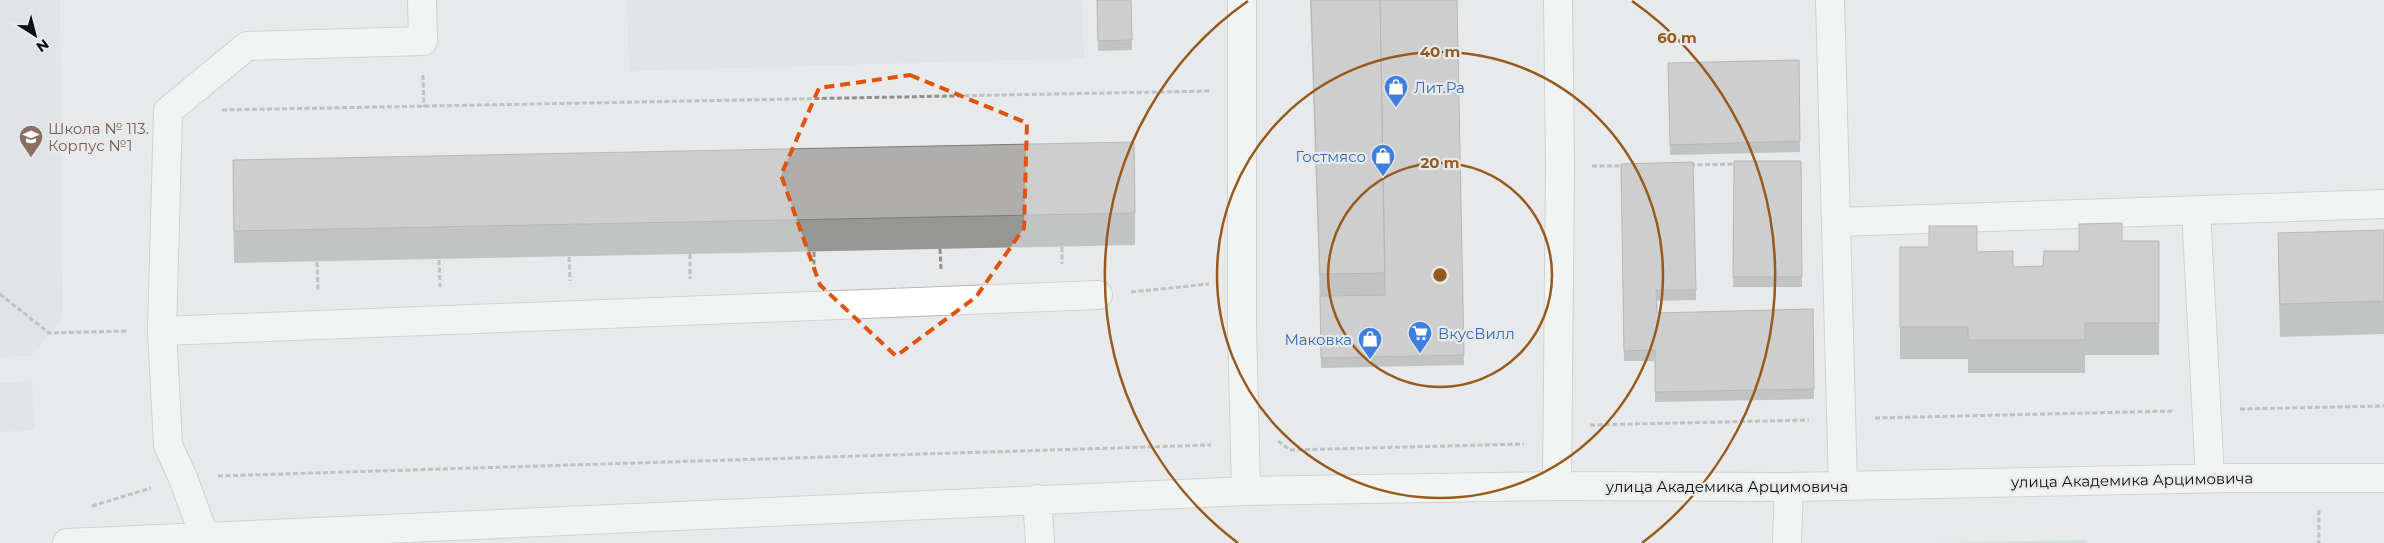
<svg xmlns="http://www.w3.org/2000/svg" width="2384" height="543" font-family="Montserrat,sans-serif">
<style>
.built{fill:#d8dee5}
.green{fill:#b2dac5}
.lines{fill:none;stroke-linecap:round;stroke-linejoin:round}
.minor-casing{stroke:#b4b5b6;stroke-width:30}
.path{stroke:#919192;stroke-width:3;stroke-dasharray:5 2.5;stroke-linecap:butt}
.minor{stroke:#fff;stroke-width:28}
.wall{fill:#969695}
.building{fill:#afaead;stroke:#7a7a79}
.marked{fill:none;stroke:#dd550c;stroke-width:4;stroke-dasharray:10 6;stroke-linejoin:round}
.ring{fill:none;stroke:#975a1d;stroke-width:2.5}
.labels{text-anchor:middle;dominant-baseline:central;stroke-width:4.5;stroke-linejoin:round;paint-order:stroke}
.shop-label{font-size:15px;fill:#366cbe;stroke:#e8e9ea;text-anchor:start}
.education-label{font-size:15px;fill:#785e54;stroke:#e8e9ea;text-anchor:start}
.street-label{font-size:15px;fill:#0f0f0f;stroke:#e8e9ea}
.centre{fill:#975a1d;stroke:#e8e9ea;stroke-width:2.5}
.ring-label{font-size:15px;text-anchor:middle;font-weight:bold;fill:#975a1d;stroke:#e8e9ea;stroke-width:4.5;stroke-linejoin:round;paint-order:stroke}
</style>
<rect width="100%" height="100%" fill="#e8e9ea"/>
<path class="built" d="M 0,0 L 60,0 L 63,317 L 31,356 L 0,357 Z
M 627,0 L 1082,0 L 1084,58 L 629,71 Z
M 32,381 L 35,430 L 0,432 L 0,383 Z"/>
<path class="green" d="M 2086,540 L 2086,543 L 1937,543 Z"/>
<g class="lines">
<defs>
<path id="minor" d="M 1242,0 L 1242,326 L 1246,491
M 1830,0 L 1843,486
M 2196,210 L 2210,478
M 1836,222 L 2384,204
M 162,331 L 1098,295
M 1557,486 L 1560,166 L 1558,0
M 1037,499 L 1040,543
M 205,538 L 183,478 L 168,445 L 162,331 L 168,111 L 247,46 L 423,41 L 422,0
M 67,543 L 1246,491 L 1557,486 L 1789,487 L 2232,478 L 2384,478
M 1787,543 L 1789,487"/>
</defs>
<use href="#minor" class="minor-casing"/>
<path class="path" d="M 423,75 L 424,107
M 222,110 L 1210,91
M 1690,165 L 1736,164
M 1592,166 L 1624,166
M 1062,247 L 1062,264
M 940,249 L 941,269
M 814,252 L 814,274
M 690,254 L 690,279
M 569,257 L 570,281
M 439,260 L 440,287
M 317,262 L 318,291
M 1131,292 L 1209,284
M 0,294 L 49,333 L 128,331
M 2240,409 L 2384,406
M 1875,418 L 2173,411
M 1590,425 L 1809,420
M 1278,441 L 1290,450 L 1524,444
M 218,476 L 1211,445
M 92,506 L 151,488
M 2319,510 L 2319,543"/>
<use href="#minor" class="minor"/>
</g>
<path class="wall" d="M 1097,0 L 1131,0 L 1132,50 L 1098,51 Z
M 1310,0 L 1457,0 L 1464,365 L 1321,368 L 1320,306 Z
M 1799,60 L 1800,152 L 1670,155 L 1668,63 Z
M 233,160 L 1135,213 L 1135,245 L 234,263 Z
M 1734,161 L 1801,161 L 1802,287 L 1733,287 Z
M 1621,164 L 1696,290 L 1696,300 L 1656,301 L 1657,313 L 1813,309 L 1814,399 L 1655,402 L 1655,361 L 1624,361 Z
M 2384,230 L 2384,334 L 2280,337 L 2278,265 L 2278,233 Z
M 2122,241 L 2159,241 L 2159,355 L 2085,355 L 2085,373 L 1968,373 L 1968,359 L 1900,359 L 1900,247 L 1977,252 L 2013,267 L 2043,266 L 2079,251 Z"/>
<path class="building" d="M 1097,0 L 1131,0 L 1132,40 L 1098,41 Z
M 1311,0 L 1380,0 L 1385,273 L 1320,274 Z
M 1380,0 L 1457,0 L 1464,355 L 1321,358 L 1320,296 L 1385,295 Z
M 1799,60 L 1800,141 L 1670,145 L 1668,63 Z
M 1134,142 L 1135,213 L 234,231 L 233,160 Z
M 1734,161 L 1801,161 L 1802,277 L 1733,277 Z
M 1693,162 L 1696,290 L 1656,290 L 1657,313 L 1813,309 L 1814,389 L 1655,392 L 1655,350 L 1624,351 L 1621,164 Z
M 2122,223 L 2122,241 L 2159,241 L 2159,323 L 2085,323 L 2085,340 L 1968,340 L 1968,327 L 1900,327 L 1900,247 L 1929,247 L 1929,226 L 1977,226 L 1977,252 L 2013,251 L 2013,267 L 2043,266 L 2044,251 L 2079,251 L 2079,224 Z
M 2384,230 L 2384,301 L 2280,304 L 2278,233 Z"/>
<path d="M0 0H2384V543H0ZM 910,75 L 1027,123 L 1024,228 L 976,297 L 896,356 L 820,285 L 781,175 L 819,88 Z" fill="#e8e9ea" fill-opacity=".55" fill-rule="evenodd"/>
<path class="marked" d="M 910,75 L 1027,123 L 1024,228 L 976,297 L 896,356 L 820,285 L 781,175 L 819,88 Z"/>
<g class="ring">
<circle cx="1440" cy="275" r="112"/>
<circle cx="1440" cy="275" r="223"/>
<path d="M1238 543A335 335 0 0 1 1248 1M1632 1A335 335 0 0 1 1642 543"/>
</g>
<defs>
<symbol id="shop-pin" viewBox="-11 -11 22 30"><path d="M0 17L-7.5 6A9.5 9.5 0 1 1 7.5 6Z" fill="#3f7fe0" stroke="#e8e9ea"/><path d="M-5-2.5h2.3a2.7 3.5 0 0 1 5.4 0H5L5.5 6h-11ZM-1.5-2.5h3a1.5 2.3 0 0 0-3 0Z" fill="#fff"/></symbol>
<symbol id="school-pin" viewBox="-11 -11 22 30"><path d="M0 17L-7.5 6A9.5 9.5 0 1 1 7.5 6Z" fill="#8d6e63" stroke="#e8e9ea"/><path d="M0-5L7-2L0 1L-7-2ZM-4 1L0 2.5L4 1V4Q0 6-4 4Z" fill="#fff"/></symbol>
<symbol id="supermarket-pin" viewBox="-11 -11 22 30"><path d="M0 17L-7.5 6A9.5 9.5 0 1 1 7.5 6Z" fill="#3f7fe0" stroke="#e8e9ea"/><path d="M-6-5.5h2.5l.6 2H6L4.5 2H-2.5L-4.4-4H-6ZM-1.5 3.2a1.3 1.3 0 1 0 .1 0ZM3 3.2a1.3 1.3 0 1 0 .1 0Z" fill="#fff"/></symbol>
</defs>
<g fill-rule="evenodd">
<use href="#shop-pin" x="1382" y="73" width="28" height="38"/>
<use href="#school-pin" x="17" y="123" width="28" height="38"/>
<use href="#shop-pin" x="1369" y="142" width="28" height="38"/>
<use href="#supermarket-pin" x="1406" y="319" width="28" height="38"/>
<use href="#shop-pin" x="1356" y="325" width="28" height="38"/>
</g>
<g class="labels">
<g class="shop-label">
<text x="1414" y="87">Лит.Ра</text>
<text x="1366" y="156" text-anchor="end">Гостмясо</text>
<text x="1438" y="333">ВкусВилл</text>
<text x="1352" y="339" text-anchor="end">Маковка</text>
</g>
<g class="education-label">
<text x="48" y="128">Школа № 113.<tspan x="48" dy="17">Корпус №1</tspan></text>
</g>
<g class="street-label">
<text transform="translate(2132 480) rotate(-1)">улица Академика Арцимовича</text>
<text x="1727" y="486">улица Академика Арцимовича</text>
</g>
</g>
<circle cx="1440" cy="275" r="8" class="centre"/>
<g class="ring-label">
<text x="1677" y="43">60 m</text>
<text x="1440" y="57">40 m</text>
<text x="1440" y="168">20 m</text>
</g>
<g transform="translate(35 35) rotate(144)" stroke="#e8e9ea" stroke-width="4" paint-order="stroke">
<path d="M0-4L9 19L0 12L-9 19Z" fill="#0f0f0f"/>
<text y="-8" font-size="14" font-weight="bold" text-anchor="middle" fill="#0f0f0f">N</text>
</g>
</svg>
